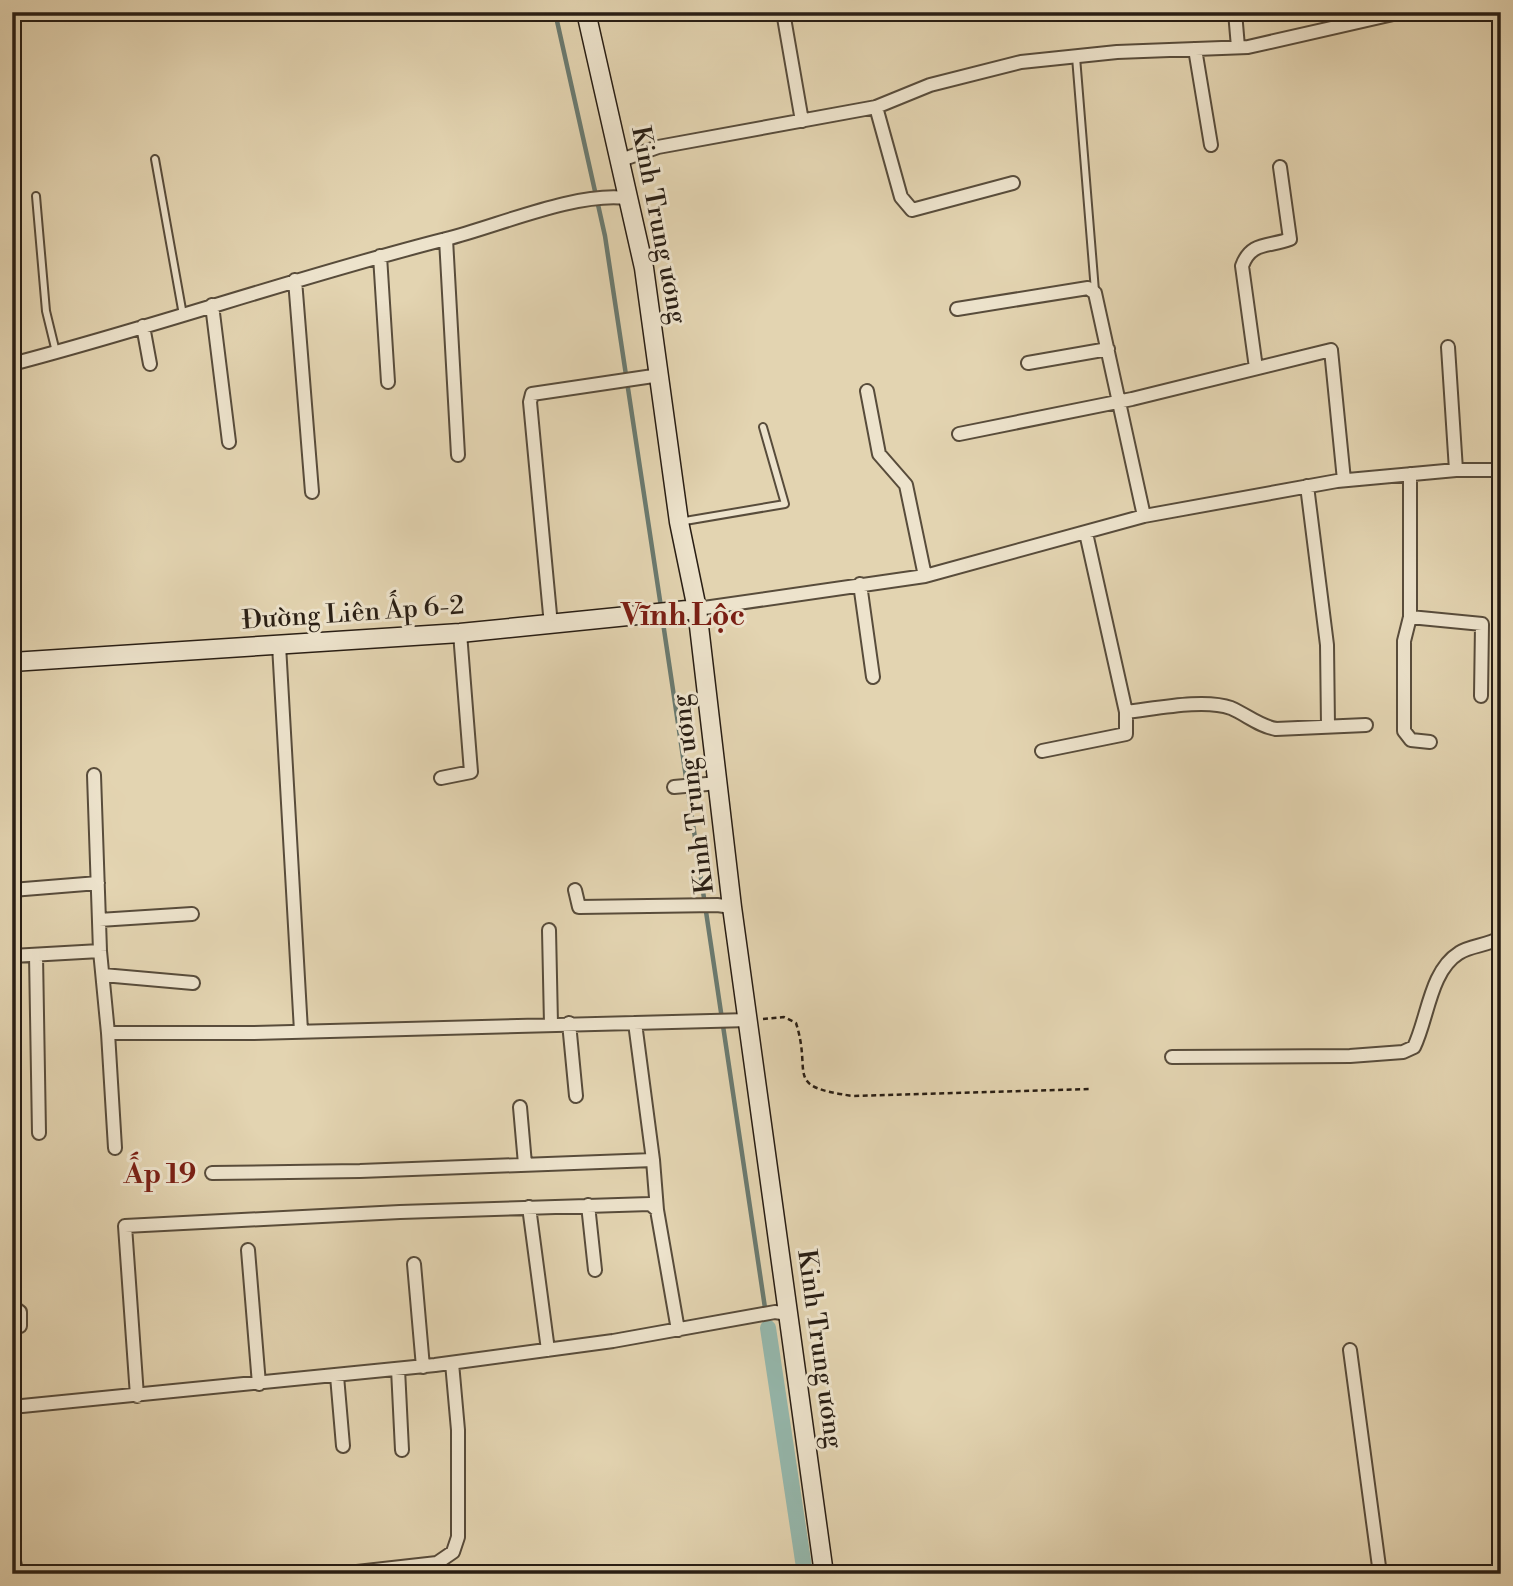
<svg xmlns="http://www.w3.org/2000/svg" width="1513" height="1586" font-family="'Libre Bodoni',serif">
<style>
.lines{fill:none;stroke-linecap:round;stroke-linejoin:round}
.stream{stroke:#6a7a70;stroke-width:4.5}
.canal{stroke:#95b8ad;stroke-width:16}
.lane-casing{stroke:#584c3b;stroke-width:10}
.street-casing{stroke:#584c3b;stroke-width:16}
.secondary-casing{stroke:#291e14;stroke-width:21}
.path{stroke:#291e14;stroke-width:2.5;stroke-dasharray:5 3.5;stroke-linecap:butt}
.lane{stroke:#ede3cc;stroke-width:6}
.street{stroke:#ede3cc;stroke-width:12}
.secondary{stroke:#ede3cc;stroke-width:18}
.labels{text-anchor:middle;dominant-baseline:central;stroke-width:6;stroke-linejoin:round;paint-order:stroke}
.street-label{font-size:26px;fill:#291e14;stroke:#ede3cc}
.neighbourhood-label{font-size:28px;font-weight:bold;fill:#7a1f14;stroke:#ede3cc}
.quarter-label{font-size:30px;font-weight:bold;fill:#7a1f14;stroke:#ede3cc}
</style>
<rect width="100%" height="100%" fill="#e3d4b1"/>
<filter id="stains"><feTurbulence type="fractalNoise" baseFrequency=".00286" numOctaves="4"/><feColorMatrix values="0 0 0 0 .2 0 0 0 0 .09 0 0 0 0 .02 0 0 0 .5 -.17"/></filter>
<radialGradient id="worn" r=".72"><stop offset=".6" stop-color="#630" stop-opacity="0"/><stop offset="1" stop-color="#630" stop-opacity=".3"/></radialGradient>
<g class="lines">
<path class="stream" d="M 555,12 L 605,236 L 661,607
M 662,616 L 768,1328"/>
<path class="canal" d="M 768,1328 L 805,1574"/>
<defs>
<path id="lane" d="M 1076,57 L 1095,291
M 155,159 L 183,315
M 36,196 L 46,311 L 56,352
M 679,522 L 785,504 L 763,427"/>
<path id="street" d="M 783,12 L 802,121
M 1235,12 L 1238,47
M 1195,49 L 1211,145
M 876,107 L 901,197 L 912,210 L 1013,183
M 621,160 L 658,147 L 876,107 L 930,85 L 1021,62 L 1117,52 L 1248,47 L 1402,12
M 446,239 L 458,455
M 380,256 L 388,382
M 295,280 L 312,492
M 212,305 L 229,442
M 957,309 L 1088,288 L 1095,293 L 1144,516
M 143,326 L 150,364
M 1448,347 L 1456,470
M 1028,363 L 1108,349
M 12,364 C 158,326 300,276 446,239 C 498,226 575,192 626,198
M 1256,368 L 1242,266 C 1251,241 1269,247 1290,239 L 1280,167
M 867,391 L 879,454 L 906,485 L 925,576
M 959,434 L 1132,399 L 1331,350 L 1344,480
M 1410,474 L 1410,617 L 1482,624 L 1481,696
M 1307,486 L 1327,645 L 1328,726
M 1086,533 L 1126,712 C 1154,709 1204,698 1231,708 C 1247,715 1259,726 1276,729 L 1366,725
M 860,584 L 873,677
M 697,609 L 925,576 L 1144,516 L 1337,481 L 1456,470 L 1501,470
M 1410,617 L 1404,641 L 1404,731 L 1411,740 L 1430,742
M 551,625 L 530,402 L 532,394 L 660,375
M 279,645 L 301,1031
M 1042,751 L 1126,734 L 1126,712
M 94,775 L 100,951 L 108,1033
M 441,778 L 471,772 L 460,633
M 674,787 L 718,783
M 12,890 L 98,883
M 575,890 L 579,907 L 717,905 L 732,907
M 99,920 L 192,914
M 549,930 L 551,1024
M 36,955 L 39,1133
M 12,956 L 100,951
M 103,975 L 193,983
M 569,1023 L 576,1096
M 635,1023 L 653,1160
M 1172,1057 L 1350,1056 L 1403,1052 L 1414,1047 C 1428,1018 1430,971 1459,953 C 1471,945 1488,946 1501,937
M 520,1107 L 525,1164
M 115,1148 L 108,1033 L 254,1033 L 749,1020
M 212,1173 L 360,1171 L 653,1160 L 657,1210
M 588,1205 L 595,1270
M 529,1207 L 548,1350
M 248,1250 L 259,1384
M 414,1264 L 423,1367
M 12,1306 L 20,1312 L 20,1326
M 1350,1350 L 1380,1574
M 398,1369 L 402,1450
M 337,1376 L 343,1446
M 137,1396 L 125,1226 L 400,1212 L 650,1204 L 657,1210 L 678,1330
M 12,1407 L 435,1365 L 613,1341 L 775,1312 L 788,1314
M 12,1553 L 17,1574
M 339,1574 L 437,1563 L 453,1552 L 458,1537 L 458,1430 L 452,1363"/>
<path id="secondary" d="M 586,12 L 644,268 L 679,522 L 697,609 L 732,907 L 824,1574
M 12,662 L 460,633 L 697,609"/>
</defs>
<use href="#lane" class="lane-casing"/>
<use href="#street" class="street-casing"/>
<use href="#secondary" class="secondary-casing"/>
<path class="path" d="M 763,1019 L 784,1017 L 796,1023 C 813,1076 782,1086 853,1096 L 1091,1089"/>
<use href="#lane" class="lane"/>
<use href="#street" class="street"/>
<use href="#secondary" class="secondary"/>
</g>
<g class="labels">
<g class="street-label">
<text transform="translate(659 225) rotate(79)">Kinh Trung ương</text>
<text transform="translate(353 613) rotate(-4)">Đường Liên Ấp 6-2</text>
<text transform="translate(693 794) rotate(-97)">Kinh Trung ương</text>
<text transform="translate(820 1349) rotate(82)">Kinh Trung ương</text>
</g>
<g class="neighbourhood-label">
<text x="160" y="1174">Ấp 19</text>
</g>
<g class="quarter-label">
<text x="683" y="616">Vĩnh Lộc</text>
</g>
</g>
<rect width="1513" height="1586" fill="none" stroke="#e3d4b1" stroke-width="42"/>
<rect x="14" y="14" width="1485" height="1558" fill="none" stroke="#291e14" stroke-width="3.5"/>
<rect x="21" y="21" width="1471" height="1544" fill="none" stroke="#291e14" stroke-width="2"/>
<rect width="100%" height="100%" filter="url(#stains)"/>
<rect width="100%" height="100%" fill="url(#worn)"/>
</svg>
